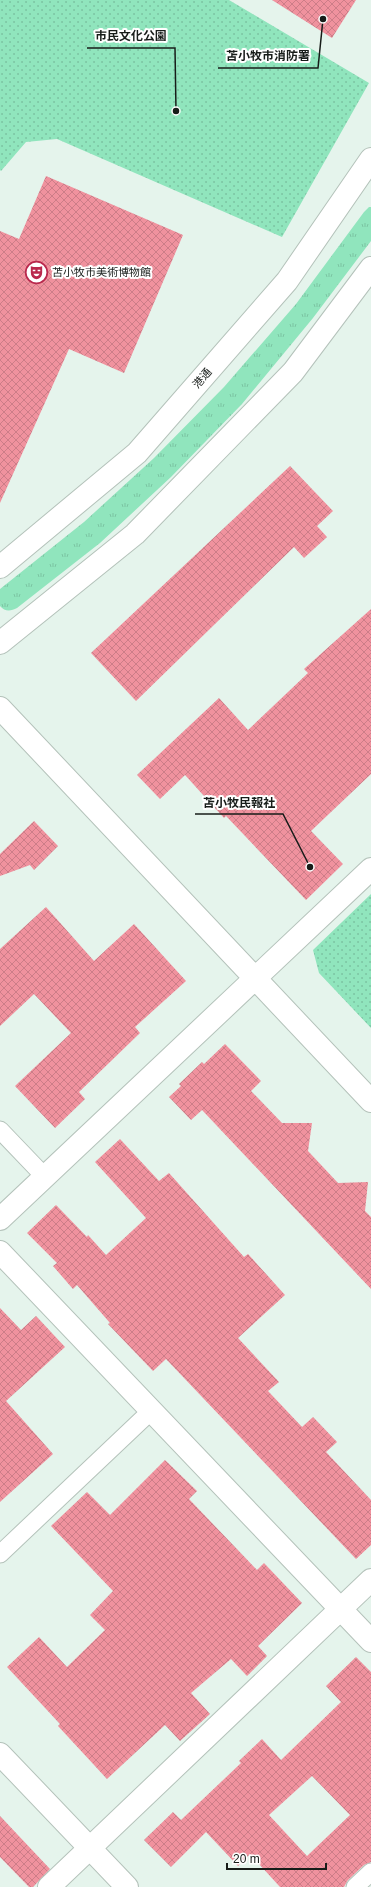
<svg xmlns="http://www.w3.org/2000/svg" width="371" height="1887" font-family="Helvetica,'Noto Sans JP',sans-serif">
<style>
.grass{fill:url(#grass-tufts)}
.park{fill:url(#park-dots)}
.building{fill:url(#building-cross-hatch);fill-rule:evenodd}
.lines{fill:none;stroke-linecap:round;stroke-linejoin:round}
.lane-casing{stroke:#b4c2ba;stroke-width:19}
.street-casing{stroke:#b4c2ba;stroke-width:24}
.secondary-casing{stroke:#b4c2ba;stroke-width:24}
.lane{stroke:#fff;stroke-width:17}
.street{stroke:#fff;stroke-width:22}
.secondary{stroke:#fff;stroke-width:22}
.labels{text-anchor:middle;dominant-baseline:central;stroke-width:4;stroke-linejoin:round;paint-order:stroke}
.poi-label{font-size:11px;fill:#171c19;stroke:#fff;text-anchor:start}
.street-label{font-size:11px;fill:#171c19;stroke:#fff}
.leader{fill:none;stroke:#171c19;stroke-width:1.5}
.callout-dot{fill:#171c19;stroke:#fff;stroke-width:1.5}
.callout-label{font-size:12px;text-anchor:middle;font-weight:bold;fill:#171c19;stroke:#fff;stroke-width:4;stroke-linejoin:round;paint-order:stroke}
</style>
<defs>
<pattern id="grass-tufts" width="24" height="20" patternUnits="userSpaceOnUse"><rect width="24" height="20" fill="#90e5bd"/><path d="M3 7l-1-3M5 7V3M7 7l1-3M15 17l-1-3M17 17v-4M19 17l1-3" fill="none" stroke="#7bc4a2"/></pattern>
<pattern id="park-dots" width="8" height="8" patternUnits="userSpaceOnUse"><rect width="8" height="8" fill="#90e5bd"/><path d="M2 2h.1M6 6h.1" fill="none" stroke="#7bc4a2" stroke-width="1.8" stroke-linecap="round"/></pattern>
<pattern id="building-cross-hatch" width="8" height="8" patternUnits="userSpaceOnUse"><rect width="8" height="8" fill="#f0929e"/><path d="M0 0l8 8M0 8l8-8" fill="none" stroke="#cd7d88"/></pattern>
</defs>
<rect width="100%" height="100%" fill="#e5f4ec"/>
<path class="grass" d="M 369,207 L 371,207 L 371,241 L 313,318 L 242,404 L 171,477 L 100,543 L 17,608 C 11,611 5,612 0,606 L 0,589 L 84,522 L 154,458 L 224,387 L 296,304 L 364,212 Z"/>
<path class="park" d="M 0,0 L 229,0 L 369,83 L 282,237 L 57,139 L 26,142 L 1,171 L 0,170 Z
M 371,894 L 371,1028 L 319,973 L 313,950 Z"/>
<path class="building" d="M 272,0 L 356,0 L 332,38 Z
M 46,176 L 183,235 L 124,373 L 69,349 L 0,503 L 0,231 L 19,239 Z
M 290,466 L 333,511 L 317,526 L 327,537 L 304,558 L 294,547 L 136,701 L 91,653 Z
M 371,609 L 371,774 L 311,831 L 343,864 L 306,900 L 226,816 L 224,818 L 185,775 L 160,799 L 137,775 L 219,698 L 248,730 L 308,673 L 304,669 Z
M 34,821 L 58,846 L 34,870 L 30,865 L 0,876 L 0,854 Z
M 46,907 L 94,961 L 134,924 L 186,981 L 135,1027 L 140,1033 L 79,1092 L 85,1099 L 55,1128 L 15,1086 L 71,1033 L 34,994 L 0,1026 L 0,949 Z
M 225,1044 L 261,1081 L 251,1091 L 282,1123 L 312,1123 L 308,1151 L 338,1183 L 368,1182 L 365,1211 L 371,1217 L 371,1289 L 202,1110 L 191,1120 L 169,1097 L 181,1086 L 179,1084 L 202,1062 L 204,1064 Z
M 120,1139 L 159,1181 L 169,1173 L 244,1257 L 248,1254 L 285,1295 L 238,1338 L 279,1382 L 268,1391 L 302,1427 L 313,1417 L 337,1442 L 326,1452 L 371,1500 L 371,1545 L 356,1559 L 166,1359 L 153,1371 L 108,1324 L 110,1323 L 77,1285 L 73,1289 L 53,1266 L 57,1263 L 27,1233 L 56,1205 L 87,1237 L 88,1235 L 106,1255 L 146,1218 L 95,1162 Z
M 0,1308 L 21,1330 L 36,1316 L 65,1347 L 6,1401 L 53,1454 L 0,1502 Z
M 165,1460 L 197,1491 L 189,1499 L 257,1570 L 264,1563 L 302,1603 L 258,1646 L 267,1656 L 247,1676 L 231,1659 L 191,1693 L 210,1714 L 180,1741 L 165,1725 L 107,1779 L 58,1726 L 60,1724 L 7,1667 L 39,1637 L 67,1667 L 105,1630 L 90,1615 L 113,1591 L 51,1526 L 87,1492 L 110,1515 Z
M 356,1657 L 371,1672 L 371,1862 L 364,1865 L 348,1880 L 344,1887 L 280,1887 L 250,1854 L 238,1866 L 206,1832 L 171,1867 L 144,1840 L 173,1812 L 181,1820 L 241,1763 L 239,1761 L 262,1739 L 281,1760 L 341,1702 L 326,1686 ZM 312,1776 L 350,1815 L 307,1856 L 269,1815 Z
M 0,1816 L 50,1869 L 33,1887 L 29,1887 L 0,1857 Z"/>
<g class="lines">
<defs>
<path id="lane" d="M 0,1130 L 45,1177
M 0,1554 L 151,1411
M 355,1887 L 371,1872"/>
<path id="street" d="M 0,708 L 371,1101
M 0,1219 L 371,869
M 0,1252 L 371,1641
M 0,1754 L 127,1887
M 49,1887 L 371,1580"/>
<path id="secondary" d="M 0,567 L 137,453 L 287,281 L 371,159
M 0,643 L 135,534 L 293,372 L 371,268"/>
</defs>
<use href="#lane" class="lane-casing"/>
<use href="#street" class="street-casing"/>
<use href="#secondary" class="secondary-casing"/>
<use href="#lane" class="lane"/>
<use href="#street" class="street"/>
<use href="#secondary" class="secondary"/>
</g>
<defs>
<symbol id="theatre-ring" viewBox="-11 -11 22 22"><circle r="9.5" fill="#fff" stroke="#b9284d" stroke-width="1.5"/><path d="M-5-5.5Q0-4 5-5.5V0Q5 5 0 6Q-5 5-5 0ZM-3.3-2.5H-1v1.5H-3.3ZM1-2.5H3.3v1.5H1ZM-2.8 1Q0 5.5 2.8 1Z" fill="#b9284d"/></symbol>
</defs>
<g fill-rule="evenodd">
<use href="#theatre-ring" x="24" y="260" width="25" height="25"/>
</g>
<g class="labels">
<g class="poi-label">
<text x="52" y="272">苫小牧市美術博物館</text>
</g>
<g class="street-label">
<text transform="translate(202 378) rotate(-49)">港通</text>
</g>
</g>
<path class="leader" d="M176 111L175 48H87M323 19L318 68H218M310 867L283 814H195"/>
<g class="callout-dot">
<circle cx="176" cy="111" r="4"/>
<circle cx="323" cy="19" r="4"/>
<circle cx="310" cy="867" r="4"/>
</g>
<g class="callout-label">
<text x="131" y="40">市民文化公園</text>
<text x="268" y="60">苫小牧市消防署</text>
<text x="239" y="807">苫小牧民報社</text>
</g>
<path d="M227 1863v6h99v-6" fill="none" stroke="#171c19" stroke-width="2"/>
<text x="233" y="1863" font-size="12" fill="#171c19" stroke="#ffffff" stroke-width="3" paint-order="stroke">20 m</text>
</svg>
